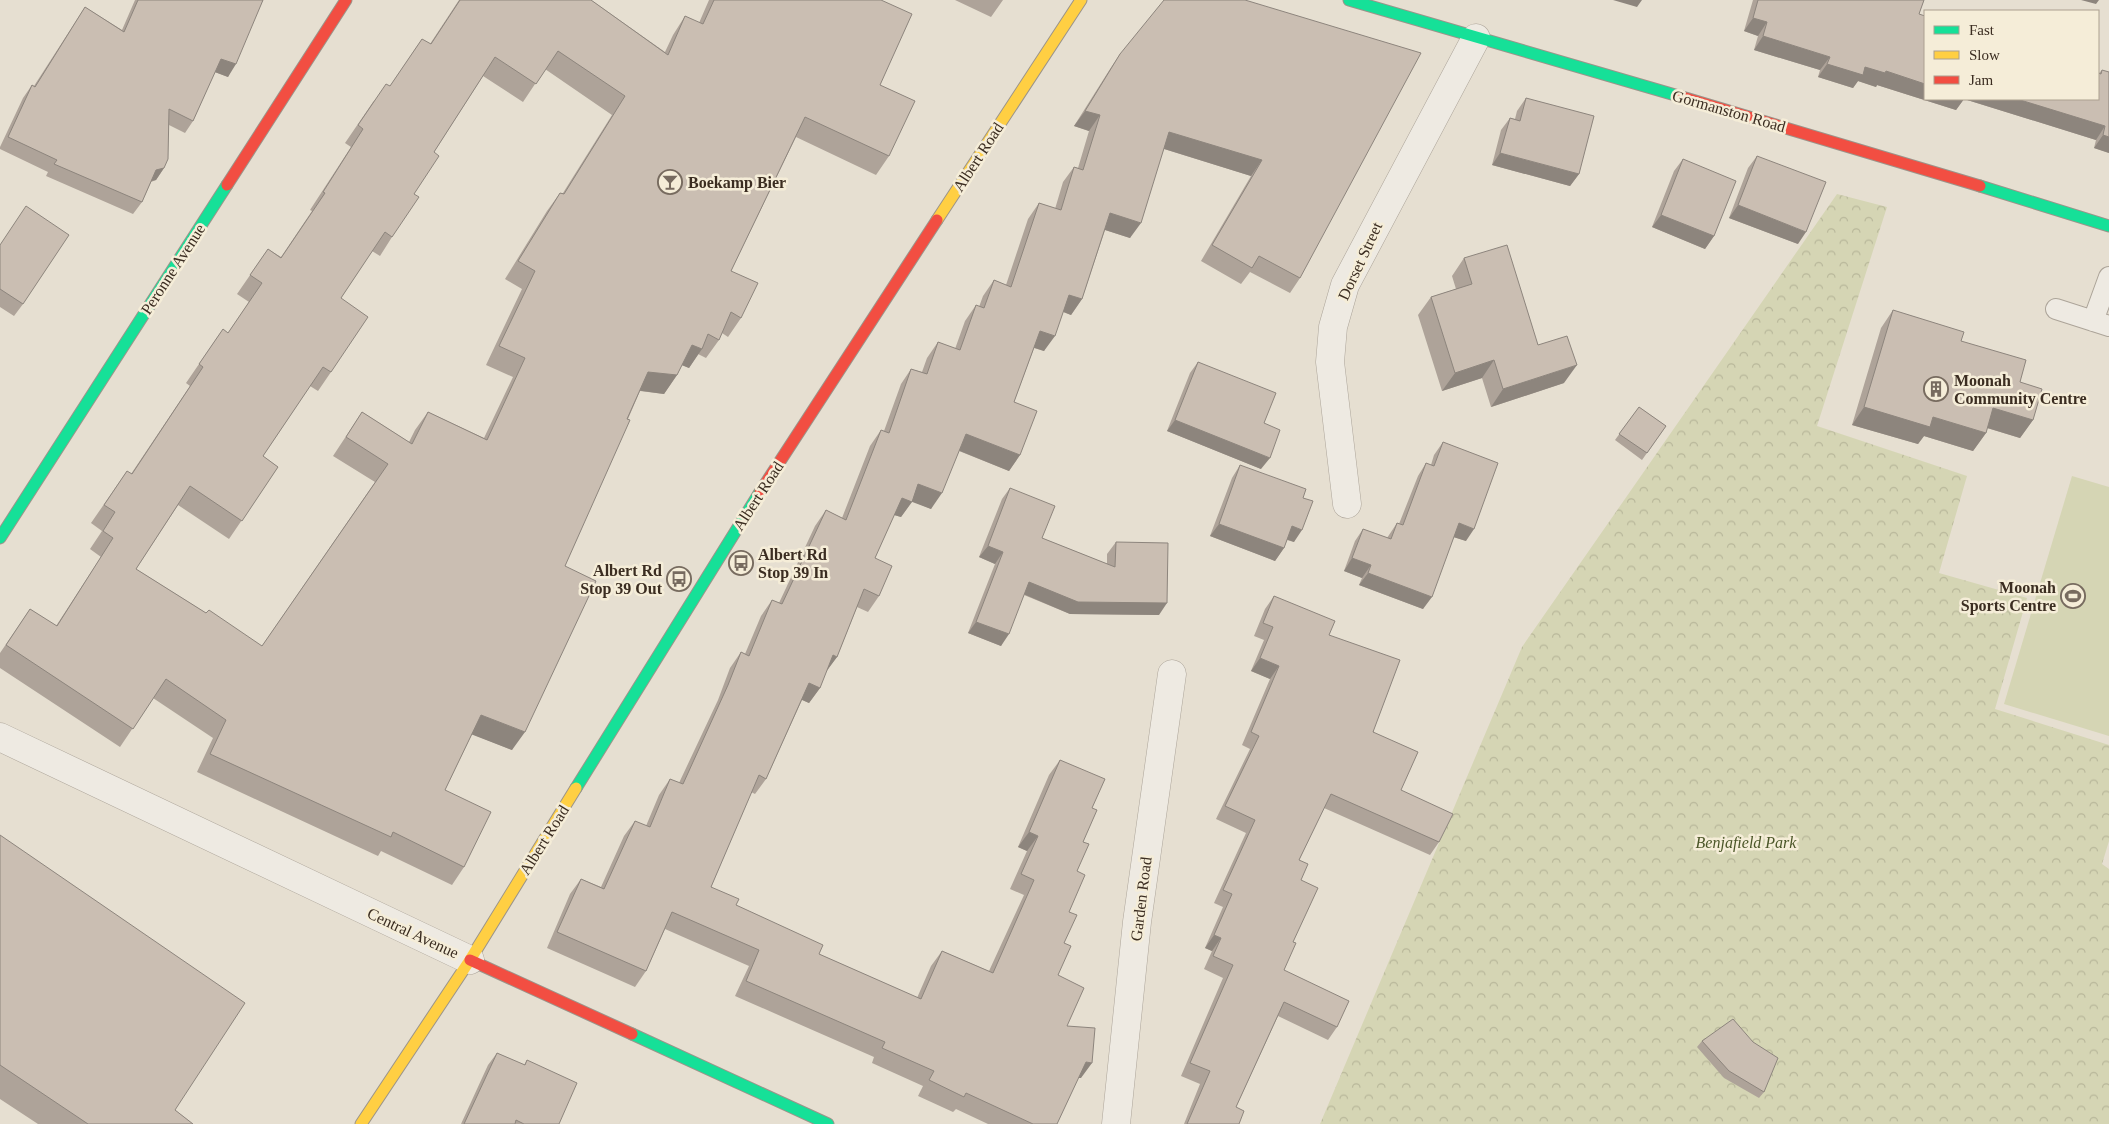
<svg xmlns="http://www.w3.org/2000/svg" width="2109" height="1124" font-family="Georgia,serif">
<style>
.park{fill:url(#park-crowns)}
.pitch{fill:#d5d5b4}
.lines{fill:none;stroke-linecap:round;stroke-linejoin:round}
.lane-casing{stroke:#aca499;stroke-width:22}
.street-casing{stroke:#aca499;stroke-width:29}
.fast-casing{stroke:#9b948a;stroke-width:13}
.slow-casing{stroke:#9b948a;stroke-width:13}
.jam-casing{stroke:#9b948a;stroke-width:13}
.lane{stroke:#eeeae2;stroke-width:20}
.street{stroke:#eeeae2;stroke-width:28}
.fast{stroke:#16e098;stroke-width:11}
.slow{stroke:#ffcf43;stroke-width:11}
.jam{stroke:#f24e42;stroke-width:11}
.wall{fill:#aea399;fill-rule:evenodd}
.shaded-wall{fill:#8d857d}
.building{fill:#cabeb2;stroke:#8d857d;fill-rule:evenodd}
.labels{text-anchor:middle;dominant-baseline:central;stroke-width:5;stroke-linejoin:round;paint-order:stroke}
.street-label{font-size:16px;fill:#3b2d21;stroke:#f5edd8}
.poi-label{font-size:16px;font-weight:bold;fill:#3b2d21;stroke:#f5edd8;text-anchor:start}
.park-label{font-size:16px;font-style:italic;fill:#4b5628;stroke:#f5edd8}
</style>
<defs>
<pattern id="park-crowns" width="20" height="18" patternUnits="userSpaceOnUse" patternTransform="scale(1.25)"><rect width="20" height="18" fill="#d5d5b4"/><path d="M2 6a3 3 0 1 1 6 0M12 15a3 3 0 1 1 6 0" fill="none" stroke="#b8b79a"/></pattern>
</defs>
<rect width="100%" height="100%" fill="#e6dfd1"/>
<path class="park" d="M 1837,194 L 1887,207 L 1817,426 L 1967,476 L 1939,573 L 2027,598 L 1995,709 L 2109,745 L 2109,841 L 2102,864 L 2109,869 L 2109,1124 L 1320,1124 L 1522,647 Z"/>
<path class="pitch" d="M 2072,476 L 2109,487 L 2109,736 L 2004,704 Z"/>
<g class="lines">
<defs>
<path id="lane" d="M 2056,309 L 2109,326
M 2093,321 L 2109,277"/>
<path id="street" d="M 1347,504 L 1330,362 L 1333,327 L 1345,285 L 1476,38
M 0,737 L 470,960
M 1116,1124 L 1137,922 L 1172,674"/>
<path id="fast" d="M 1349,0 L 1682,97
M 1980,186 L 2109,226
M 0,538 L 227,185
M 576,788 L 760,492
M 632,1034 L 828,1124"/>
<path id="slow" d="M 937,220 L 1081,0
M 361,1124 L 470,960 L 576,788"/>
<path id="jam" d="M 1682,97 L 1980,186
M 227,185 L 346,0
M 760,492 L 937,220
M 470,960 L 632,1034"/>
</defs>
<use href="#lane" class="lane-casing"/>
<use href="#street" class="street-casing"/>
<use href="#fast" class="fast-casing"/>
<use href="#slow" class="slow-casing"/>
<use href="#jam" class="jam-casing"/>
<use href="#lane" class="lane"/>
<use href="#street" class="street"/>
<use href="#fast" class="fast"/>
<use href="#slow" class="slow"/>
<use href="#jam" class="jam"/>
</g>
<path class="wall" d="M 135,0 L 263,0 L 228,77 L 215,72 L 193,121 L 185,133 L 169,125 L 164,168 L 156,180 L 151,182 L 142,202 L 133,214 L 46,176 L 48,172 L 0,149 L 0,147 L 23,98 L 32,85 L 34,86 L 85,7 L 122,30 Z
M 459,0 L 591,0 L 665,52 L 673,35 L 685,16 L 699,23 L 709,0 L 881,0 L 880,85 L 889,156 L 876,175 L 796,137 L 731,271 L 741,318 L 728,337 L 722,333 L 719,340 L 706,358 L 698,354 L 689,368 L 682,365 L 677,375 L 664,394 L 640,391 L 565,566 L 512,750 L 472,734 L 445,790 L 464,867 L 452,885 L 381,851 L 378,856 L 197,772 L 213,738 L 153,698 L 120,747 L 0,668 L 0,653 L 30,609 L 56,626 L 101,557 L 90,549 L 102,531 L 91,523 L 127,471 L 131,474 L 190,386 L 186,383 L 223,329 L 228,333 L 249,302 L 237,294 L 268,249 L 281,257 L 312,211 L 310,210 L 351,147 L 345,143 L 373,102 L 390,86 L 422,39 L 430,44 ZM 545,69 L 612,115 L 563,193 L 560,193 L 547,211 L 505,279 L 522,289 L 486,365 L 513,377 L 484,438 L 428,412 L 415,430 L 409,442 L 362,412 L 333,456 L 375,482 L 262,646 L 206,613 L 136,569 L 178,505 L 229,539 L 278,467 L 263,456 L 310,386 L 318,391 L 331,372 L 341,298 L 372,251 L 380,256 L 392,237 L 434,152 L 483,76 L 523,102 Z
M 955,0 L 1003,0 L 991,17 Z
M 1245,0 L 1300,278 L 1290,293 L 1250,272 L 1241,284 L 1201,261 L 1251,176 L 1164,149 L 1130,238 L 1105,230 L 1082,299 L 1071,315 L 1063,312 L 1044,351 L 1034,348 L 1014,402 L 1020,455 L 1009,471 L 959,451 L 931,509 L 912,501 L 901,517 L 894,515 L 875,558 L 879,596 L 868,612 L 857,607 L 837,657 L 826,671 L 820,688 L 809,703 L 802,700 L 766,779 L 755,794 L 751,792 L 711,887 L 736,905 L 819,954 L 917,998 L 931,966 L 942,951 L 989,971 L 1024,895 L 1010,889 L 1027,851 L 1018,847 L 1049,775 L 1060,760 L 1092,808 L 1083,842 L 1069,912 L 1064,943 L 1058,975 L 1067,1026 L 1081,1078 L 1078,1078 L 1057,1124 L 988,1124 L 956,1109 L 953,1112 L 918,1096 L 923,1086 L 872,1063 L 874,1057 L 735,996 L 749,966 L 665,929 L 646,971 L 635,987 L 547,948 L 570,894 L 581,879 L 601,887 L 624,836 L 635,821 L 646,826 L 659,795 L 670,779 L 679,783 L 718,700 L 730,668 L 741,652 L 745,654 L 761,616 L 772,600 L 779,603 L 815,526 L 826,510 L 842,518 L 870,446 L 881,430 L 884,431 L 901,384 L 911,369 L 922,372 L 927,358 L 938,342 L 955,349 L 965,321 L 976,305 L 979,307 L 983,296 L 994,280 L 1006,285 L 1028,219 L 1039,203 L 1055,209 L 1063,182 L 1074,167 L 1078,168 L 1089,131 L 1074,126 L 1110,69 L 1120,54 Z
M 1753,0 L 1924,0 L 1919,14 L 1925,99 L 2099,73 L 2102,70 L 2109,153 L 2094,148 L 2096,140 L 1964,99 L 1956,110 L 1877,85 L 1876,87 L 1858,81 L 1853,88 L 1818,77 L 1820,70 L 1754,50 L 1758,36 L 1744,31 Z
M 1526,98 L 1579,174 L 1570,186 L 1492,165 L 1501,130 L 1510,118 L 1515,119 L 1517,111 Z
M 1757,156 L 1798,244 L 1729,218 L 1748,168 Z
M 1683,159 L 1714,236 L 1705,249 L 1652,227 L 1674,171 Z
M 0,244 L 23,304 L 14,316 L 0,307 Z
M 1464,258 L 1538,345 L 1564,383 L 1491,407 L 1482,378 L 1442,391 L 1418,315 L 1431,297 L 1456,289 L 1452,276 Z
M 1893,310 L 1961,341 L 2020,382 L 2033,420 L 2020,438 L 1987,428 L 1986,433 L 1973,451 L 1924,436 L 1918,444 L 1852,425 L 1881,328 Z
M 1198,362 L 1264,423 L 1261,469 L 1167,431 L 1190,373 Z
M 1639,407 L 1666,426 L 1642,460 L 1615,440 Z
M 1443,442 L 1466,541 L 1454,537 L 1423,609 L 1359,585 L 1362,578 L 1344,571 L 1355,541 L 1363,529 L 1387,538 L 1397,523 L 1399,524 L 1418,476 L 1426,463 L 1431,465 L 1434,455 Z
M 1240,465 L 1303,498 L 1294,542 L 1287,540 L 1284,548 L 1275,561 L 1210,536 L 1232,478 Z
M 1010,488 L 1042,538 L 1107,564 L 1107,554 L 1116,542 L 1159,615 L 1070,614 L 1024,595 L 1001,646 L 968,633 L 995,564 L 979,557 L 1002,499 Z
M 1274,596 L 1329,635 L 1401,790 L 1439,842 L 1430,855 L 1324,808 L 1299,860 L 1301,880 L 1293,942 L 1284,970 L 1337,1027 L 1328,1040 L 1278,1016 L 1236,1107 L 1239,1124 L 1184,1124 L 1200,1084 L 1181,1076 L 1223,978 L 1204,969 L 1212,951 L 1205,948 L 1223,907 L 1214,903 L 1246,833 L 1216,819 L 1250,749 L 1242,745 L 1270,679 L 1251,671 L 1264,640 L 1254,636 L 1265,609 Z
M 0,835 L 175,1110 L 193,1124 L 38,1124 L 0,1099 Z
M 1702,1041 L 1753,1042 L 1764,1092 L 1759,1098 L 1724,1078 L 1697,1047 Z
M 497,1053 L 524,1065 L 527,1060 L 559,1124 L 461,1124 L 488,1065 Z"/>
<path class="shaded-wall" d="M 1613,0 L 1642,0 L 1637,7 Z
M 2081,0 L 2099,0 L 2096,4 Z
M 1753,18 L 1767,22 L 1758,36 L 1744,31 Z
M 1763,36 L 1830,57 L 1820,70 L 1754,50 Z
M 221,59 L 236,64 L 228,77 L 212,71 Z
M 1827,64 L 1865,67 L 1886,71 L 1925,84 L 1925,99 L 2017,99 L 2105,126 L 2096,140 L 1964,99 L 1956,110 L 1877,85 L 1876,87 L 1858,81 L 1853,88 L 1818,77 Z
M 1085,111 L 1100,115 L 1089,131 L 1074,126 Z
M 1169,132 L 1262,160 L 1251,176 L 1158,147 Z
M 2103,135 L 2109,137 L 2109,153 L 2094,148 Z
M 1500,153 L 1579,174 L 1570,186 L 1492,165 Z
M 164,168 L 156,180 L 147,182 L 156,170 Z
M 1738,205 L 1806,232 L 1798,244 L 1729,218 Z
M 1110,213 L 1141,223 L 1130,238 L 1099,228 Z
M 1661,215 L 1714,236 L 1705,249 L 1652,227 Z
M 1069,295 L 1082,299 L 1071,315 L 1059,310 Z
M 1040,331 L 1055,336 L 1044,351 L 1029,346 Z
M 692,345 L 702,349 L 689,368 L 679,364 Z
M 1494,360 L 1482,378 L 1442,391 L 1455,373 Z
M 1577,365 L 1564,383 L 1491,407 L 1503,389 Z
M 648,372 L 677,375 L 664,394 L 635,390 Z
M 1864,407 L 1933,417 L 1986,433 L 1973,451 L 1924,436 L 1918,444 L 1852,425 Z
M 1993,408 L 2033,420 L 2020,438 L 1981,426 Z
M 1175,420 L 1270,458 L 1261,469 L 1167,431 Z
M 966,434 L 1020,455 L 1009,471 L 955,449 Z
M 918,484 L 942,493 L 931,509 L 907,500 Z
M 902,498 L 912,502 L 901,517 L 891,514 Z
M 1459,523 L 1474,529 L 1466,541 L 1450,536 Z
M 1219,524 L 1284,548 L 1275,561 L 1210,536 Z
M 1292,526 L 1302,530 L 1294,542 L 1283,538 Z
M 988,546 L 1003,552 L 995,564 L 979,557 Z
M 1352,558 L 1371,565 L 1362,578 L 1344,571 Z
M 1368,573 L 1432,597 L 1423,609 L 1359,585 Z
M 1029,582 L 1167,603 L 1159,615 L 1070,614 L 1021,593 Z
M 976,622 L 1009,634 L 1001,646 L 968,633 Z
M 833,655 L 837,657 L 826,672 Z
M 1260,658 L 1279,666 L 1270,679 L 1251,671 Z
M 809,683 L 820,688 L 809,703 L 798,698 Z
M 481,715 L 525,732 L 512,750 L 468,733 Z
M 1029,832 L 1038,836 L 1027,851 L 1018,847 Z
M 1214,935 L 1221,938 L 1212,951 L 1205,948 Z
M 1086,1062 L 1092,1063 L 1081,1078 L 1075,1078 Z"/>
<path class="building" d="M 138,0 L 263,0 L 236,64 L 221,59 L 193,121 L 169,109 L 168,159 L 164,168 L 156,170 L 142,202 L 54,164 L 57,160 L 8,137 L 32,85 L 35,87 L 85,7 L 124,32 Z
M 460,0 L 591,0 L 668,55 L 685,16 L 703,24 L 714,0 L 881,0 L 912,14 L 880,85 L 915,101 L 889,156 L 805,117 L 731,271 L 758,283 L 741,318 L 731,312 L 719,340 L 708,334 L 702,349 L 692,345 L 677,375 L 648,372 L 627,419 L 630,420 L 565,566 L 596,581 L 525,732 L 481,715 L 445,790 L 491,812 L 464,867 L 393,832 L 391,837 L 210,754 L 226,720 L 166,679 L 133,729 L 6,645 L 30,609 L 57,626 L 113,538 L 103,531 L 115,512 L 104,505 L 127,471 L 132,474 L 203,367 L 199,364 L 223,329 L 228,333 L 262,283 L 250,275 L 268,249 L 281,258 L 325,193 L 323,192 L 363,129 L 358,125 L 386,84 L 390,86 L 422,39 L 431,44 ZM 558,51 L 625,96 L 564,194 L 560,193 L 518,261 L 535,271 L 499,346 L 525,358 L 487,440 L 428,412 L 412,444 L 362,412 L 346,437 L 388,464 L 262,646 L 209,610 L 206,613 L 136,569 L 190,486 L 242,521 L 278,467 L 263,456 L 323,367 L 331,372 L 368,317 L 341,298 L 385,232 L 392,237 L 419,197 L 414,194 L 439,156 L 434,152 L 495,57 L 536,84 Z
M 1164,0 L 1245,0 L 1421,53 L 1300,278 L 1259,256 L 1252,268 L 1212,245 L 1262,160 L 1169,132 L 1141,223 L 1110,213 L 1082,299 L 1069,295 L 1055,336 L 1040,331 L 1014,402 L 1037,411 L 1020,455 L 966,434 L 942,493 L 918,484 L 912,502 L 902,498 L 875,558 L 892,566 L 879,596 L 864,589 L 837,657 L 833,655 L 820,688 L 809,683 L 766,779 L 759,775 L 711,887 L 739,899 L 736,905 L 823,945 L 819,954 L 921,999 L 942,951 L 993,973 L 1034,880 L 1021,874 L 1038,836 L 1029,832 L 1060,760 L 1105,779 L 1092,808 L 1097,810 L 1083,842 L 1089,844 L 1077,871 L 1085,875 L 1069,912 L 1077,915 L 1064,943 L 1071,946 L 1058,975 L 1084,988 L 1067,1026 L 1095,1028 L 1092,1063 L 1086,1062 L 1057,1124 L 1033,1124 L 966,1093 L 964,1097 L 929,1080 L 934,1071 L 882,1048 L 885,1042 L 746,981 L 759,950 L 672,912 L 646,971 L 557,932 L 581,879 L 604,889 L 635,821 L 650,827 L 670,779 L 683,784 L 728,685 L 741,652 L 749,656 L 772,600 L 782,604 L 826,510 L 846,520 L 881,430 L 889,433 L 911,369 L 927,374 L 938,342 L 960,350 L 976,305 L 984,308 L 994,280 L 1011,287 L 1039,203 L 1061,210 L 1074,167 L 1083,170 L 1100,115 L 1085,111 L 1120,54 Z
M 1758,0 L 1924,0 L 1919,14 L 1925,16 L 1925,84 L 1886,71 L 1885,73 L 1865,67 L 1863,75 L 1827,64 L 1830,57 L 1763,36 L 1767,22 L 1753,18 Z
M 2102,70 L 2109,72 L 2109,137 L 2103,135 L 2105,126 L 2017,99 L 2098,99 L 2098,73 L 2101,74 Z
M 1526,98 L 1594,116 L 1579,174 L 1500,153 L 1510,118 L 1520,121 Z
M 1757,156 L 1826,182 L 1806,232 L 1738,205 Z
M 1683,159 L 1736,181 L 1714,236 L 1661,215 Z
M 26,206 L 69,235 L 23,304 L 0,289 L 0,245 Z
M 1507,245 L 1538,345 L 1567,336 L 1577,365 L 1503,389 L 1494,360 L 1455,373 L 1431,297 L 1472,284 L 1464,258 Z
M 1893,310 L 1964,332 L 1961,341 L 2026,360 L 2020,382 L 2042,389 L 2033,420 L 1993,408 L 1986,433 L 1933,417 L 1930,427 L 1864,407 Z
M 1198,362 L 1276,393 L 1264,423 L 1280,430 L 1270,458 L 1175,420 Z
M 1639,407 L 1666,426 L 1647,453 L 1619,434 Z
M 1443,442 L 1498,463 L 1474,529 L 1459,523 L 1432,597 L 1368,573 L 1371,565 L 1352,558 L 1363,529 L 1391,539 L 1397,523 L 1403,525 L 1426,463 L 1434,466 Z
M 1240,465 L 1306,489 L 1303,498 L 1313,501 L 1302,530 L 1292,526 L 1284,548 L 1219,524 Z
M 1010,488 L 1055,506 L 1042,538 L 1115,567 L 1116,542 L 1168,543 L 1167,603 L 1078,602 L 1029,582 L 1009,634 L 976,622 L 1003,552 L 988,546 Z
M 1274,596 L 1335,621 L 1329,635 L 1400,660 L 1373,732 L 1418,752 L 1401,790 L 1453,814 L 1439,842 L 1331,794 L 1299,860 L 1308,864 L 1301,880 L 1318,888 L 1293,942 L 1296,943 L 1284,970 L 1349,1001 L 1337,1027 L 1284,1002 L 1236,1107 L 1244,1111 L 1239,1124 L 1187,1124 L 1210,1071 L 1190,1063 L 1233,965 L 1213,956 L 1221,938 L 1214,935 L 1232,894 L 1223,890 L 1255,820 L 1225,806 L 1259,736 L 1251,732 L 1279,666 L 1260,658 L 1273,627 L 1263,623 Z
M 0,835 L 245,1003 L 175,1110 L 193,1124 L 88,1124 L 0,1065 Z
M 1733,1019 L 1753,1042 L 1778,1058 L 1764,1092 L 1729,1071 L 1702,1041 Z
M 497,1053 L 525,1065 L 527,1060 L 577,1083 L 559,1124 L 524,1124 L 516,1120 L 515,1124 L 464,1124 Z"/>
<defs>
<symbol id="bar-ring" viewBox="-11 -11 22 22"><circle r="9.5" fill="#f5edd8" stroke="#776b5f" stroke-width="1.5"/><path d="M-6-5H6L.8 .8V4.5H3.5V6h-7V4.5H-.8V.8Z" fill="#776b5f"/></symbol>
<symbol id="building-ring" viewBox="-11 -11 22 22"><circle r="9.5" fill="#f5edd8" stroke="#776b5f" stroke-width="1.5"/><path d="M-4-6H4V6H1V3H-1V6H-4ZM-2.5-4.3h1.7v1.8h-1.7ZM.8-4.3h1.7v1.8H.8ZM-2.5-1h1.7V.8h-1.7ZM.8-1h1.7V.8H.8Z" fill="#776b5f"/></symbol>
<symbol id="bus-ring" viewBox="-11 -11 22 22"><circle r="9.5" fill="#f5edd8" stroke="#776b5f" stroke-width="1.5"/><path d="M-5-6H5V4H4V6H2V4H-2V6H-4V4H-5ZM-3.5-4V0h7V-4ZM-3.5 1.2v1.5H-2V1.2ZM2 1.2v1.5H3.5V1.2Z" fill="#776b5f"/></symbol>
<symbol id="stadium-ring" viewBox="-11 -11 22 22"><circle r="9.5" fill="#f5edd8" stroke="#776b5f" stroke-width="1.5"/><path d="M0-5a6.5 5 0 1 0 0 10a6.5 5 0 1 0 0-10ZM-3.5-1.8h7v3.6h-7Z" fill="#776b5f"/></symbol>
</defs>
<g fill-rule="evenodd">
<use href="#bar-ring" x="656" y="168" width="28" height="28"/>
<use href="#building-ring" x="1922" y="375" width="28" height="28"/>
<use href="#bus-ring" x="727" y="549" width="28" height="28"/>
<use href="#bus-ring" x="665" y="565" width="28" height="28"/>
<use href="#stadium-ring" x="2059" y="582" width="28" height="28"/>
</g>
<g class="labels">
<g class="street-label">
<text transform="translate(1729 111) rotate(16)">Gormanston Road</text>
<text transform="translate(978 157) rotate(-57)">Albert Road</text>
<text transform="translate(1360 261) rotate(-65)">Dorset Street</text>
<text transform="translate(173 269) rotate(-57)">Peronne Avenue</text>
<text transform="translate(758 496) rotate(-57)">Albert Road</text>
<text transform="translate(544 840) rotate(-58)">Albert Road</text>
<text transform="translate(1141 899) rotate(-83)">Garden Road</text>
<text transform="translate(413 933) rotate(25)">Central Avenue</text>
</g>
<g class="poi-label">
<text x="688" y="182">Boekamp Bier</text>
<text x="1954" y="380">Moonah<tspan x="1954" dy="18">Community Centre</tspan></text>
<text x="758" y="554">Albert Rd<tspan x="758" dy="18">Stop 39 In</tspan></text>
<text x="662" y="570" text-anchor="end">Albert Rd<tspan x="662" dy="18">Stop 39 Out</tspan></text>
<text x="2056" y="587" text-anchor="end">Moonah<tspan x="2056" dy="18">Sports Centre</tspan></text>
</g>
<g class="park-label">
<text x="1746" y="842">Benjafield Park</text>
</g>
</g>
<rect x="1924" y="10" width="175" height="90" fill="#f5edd8" stroke="#aba08f"/>
<rect x="1934" y="26" width="25" height="8" fill="#16e098" stroke="#aba08f"/>
<text x="1969" y="35" font-size="15" fill="#3b2d21">Fast</text>
<rect x="1934" y="51" width="25" height="8" fill="#ffcf43" stroke="#aba08f"/>
<text x="1969" y="60" font-size="15" fill="#3b2d21">Slow</text>
<rect x="1934" y="76" width="25" height="8" fill="#f24e42" stroke="#aba08f"/>
<text x="1969" y="85" font-size="15" fill="#3b2d21">Jam</text>
</svg>
